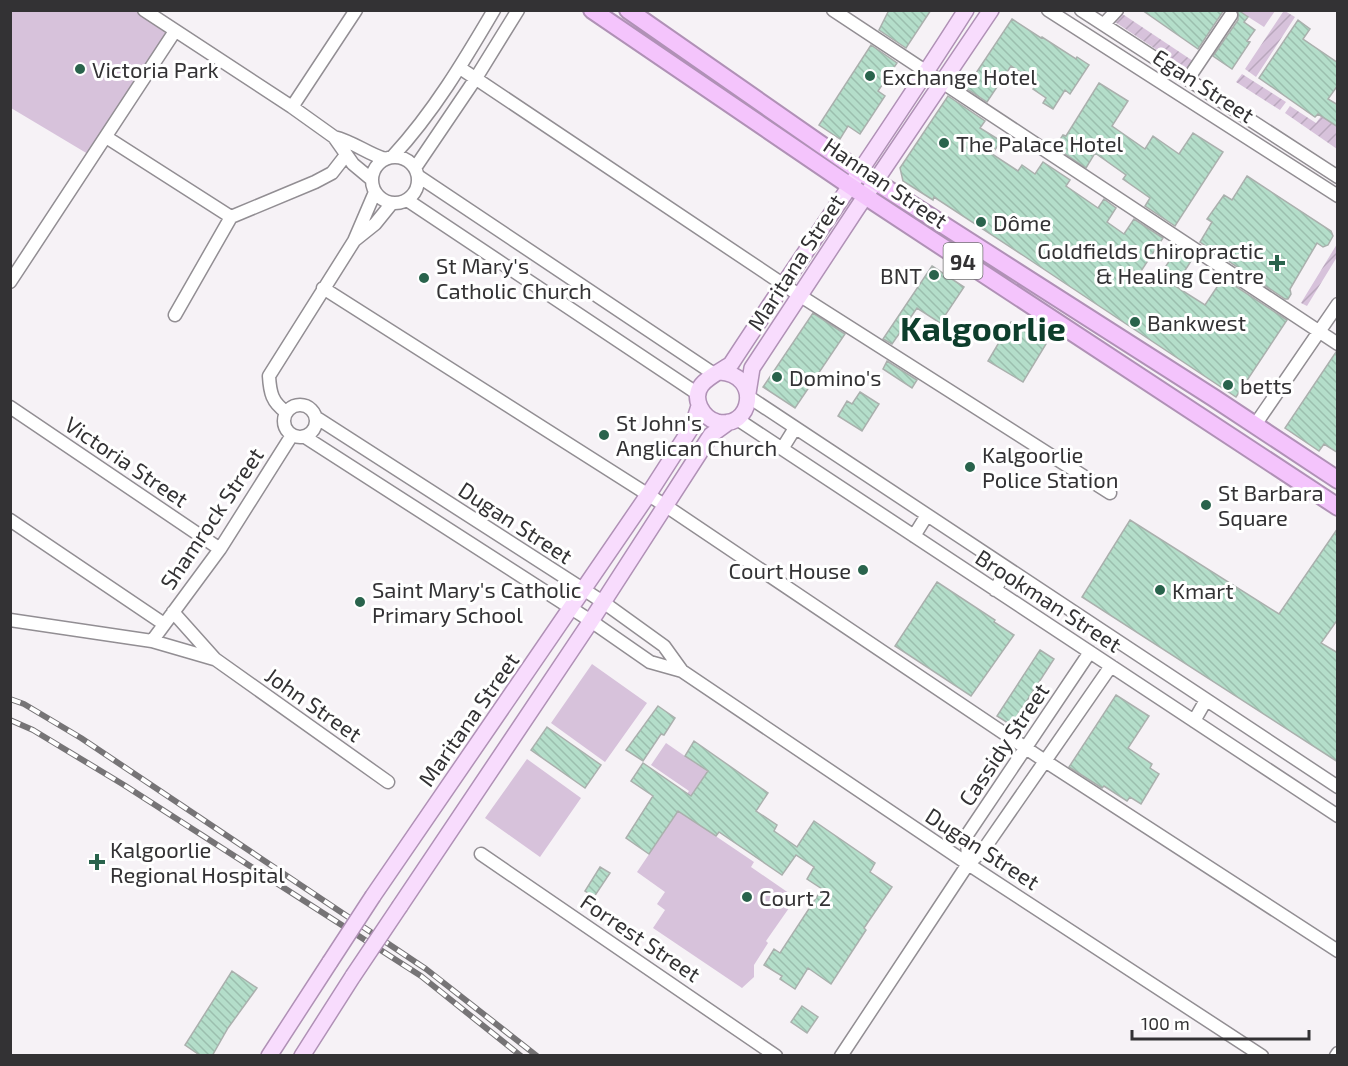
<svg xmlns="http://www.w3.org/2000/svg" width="1348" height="1066" font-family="'Exo 2',sans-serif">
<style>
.grass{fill:#d7c2db}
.garden{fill:url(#garden-furrows)}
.building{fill:url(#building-back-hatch);stroke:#aab0ad;stroke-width:1.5}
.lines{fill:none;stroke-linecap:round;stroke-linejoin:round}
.minor-casing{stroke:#928e93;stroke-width:15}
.major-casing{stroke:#b091b6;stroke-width:18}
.highway-casing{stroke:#b091b6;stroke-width:20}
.minor{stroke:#fff;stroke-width:12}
.major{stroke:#f8dcfd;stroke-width:15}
.highway{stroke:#f4c4fc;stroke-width:16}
.rail-casing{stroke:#767476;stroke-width:6}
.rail{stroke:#fff;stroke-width:4;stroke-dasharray:11;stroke-linecap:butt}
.major-bridge-casing{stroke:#b091b6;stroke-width:18;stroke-linecap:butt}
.major-bridge{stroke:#f8dcfd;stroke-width:15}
.poi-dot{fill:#29634c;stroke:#fff;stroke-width:2}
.labels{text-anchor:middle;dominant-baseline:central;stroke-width:6;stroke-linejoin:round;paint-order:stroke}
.shield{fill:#fff;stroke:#707071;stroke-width:1.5}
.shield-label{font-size:21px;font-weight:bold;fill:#333234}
.poi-label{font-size:22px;fill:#333234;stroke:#fff;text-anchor:start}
.street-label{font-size:22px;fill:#333234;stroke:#fff}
.town-label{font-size:34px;font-weight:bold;fill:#0d3e2c;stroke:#fff}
</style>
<defs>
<pattern id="garden-furrows" width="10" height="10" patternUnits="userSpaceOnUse" patternTransform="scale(1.5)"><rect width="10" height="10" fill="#d7c2db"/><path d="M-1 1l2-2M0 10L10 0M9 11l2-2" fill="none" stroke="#b9a7bd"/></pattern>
<pattern id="building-back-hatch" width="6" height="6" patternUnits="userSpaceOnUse" patternTransform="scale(1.5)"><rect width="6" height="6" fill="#b4deca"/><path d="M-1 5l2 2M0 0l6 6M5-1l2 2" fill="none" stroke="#9bbfae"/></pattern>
</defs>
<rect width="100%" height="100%" fill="#f6f2f6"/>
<path class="grass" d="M 10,11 L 144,11 L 175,31 L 93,157 L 11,108 Z
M 1239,11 L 1275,11 L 1264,27 Z
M 592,664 L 647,703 L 605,762 L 551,723 Z
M 666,743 L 708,772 L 686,816 L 754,862 L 751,867 L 796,898 L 766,941 L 768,943 L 754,965 L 754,977 L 742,988 L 653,928 L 665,910 L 657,904 L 665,892 L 637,872 L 677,813 L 675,811 L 689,791 L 651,765 Z
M 527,759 L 581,798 L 540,857 L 485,818 Z"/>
<path class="garden" d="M 1285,11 L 1295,17 L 1256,77 L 1245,69 L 1283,12 Z
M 1121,13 L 1193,61 L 1187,70 L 1115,22 Z
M 1242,74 L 1286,102 L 1280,110 L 1236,82 Z
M 1290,106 L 1316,123 L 1322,115 L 1337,125 L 1337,149 L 1285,113 Z
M 1337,244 L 1337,257 L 1307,306 L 1301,303 Z"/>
<path class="building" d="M 889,10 L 931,10 L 906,48 L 879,30 Z
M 1142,10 L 1224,10 L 1198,49 Z
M 1238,10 L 1248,17 L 1244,22 L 1255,30 L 1247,41 L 1250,42 L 1232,69 L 1213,56 L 1238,20 Z
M 1012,19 L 1041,38 L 1042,37 L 1076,59 L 1077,57 L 1089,65 L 1070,94 L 1065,90 L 1053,109 L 1043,103 L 1046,98 L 1033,89 L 1037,83 L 1011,66 L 987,102 L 966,88 Z
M 1298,20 L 1310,29 L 1303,39 L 1338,63 L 1338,85 L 1328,99 L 1338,105 L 1338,127 L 1318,114 L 1315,117 L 1259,78 Z
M 871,45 L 897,63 L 878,91 L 885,96 L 860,134 L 848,126 L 840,139 L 819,125 Z
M 1099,83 L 1128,101 L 1112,126 L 1145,149 L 1153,136 L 1179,154 L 1193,133 L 1223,152 L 1175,226 L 1145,206 L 1150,198 L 1123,179 L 1126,175 L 1095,153 L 1086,168 L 1055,147 L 1063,135 L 1066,136 Z
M 948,96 L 985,121 L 980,128 L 1001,141 L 992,154 L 1018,171 L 1022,165 L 1035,174 L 1043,162 L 1070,180 L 1066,186 L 1098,208 L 1104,199 L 1116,208 L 1107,222 L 1124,234 L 1134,219 L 1163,238 L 1141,271 L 1156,281 L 1178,248 L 1193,258 L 1175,286 L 1205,305 L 1223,278 L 1287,320 L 1236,397 L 1024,256 L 934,197 L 933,200 L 903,181 L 900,168 Z
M 1247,176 L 1331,231 L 1333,236 L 1328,245 L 1323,247 L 1317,243 L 1290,289 L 1291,294 L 1288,299 L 1285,299 L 1200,242 L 1212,222 L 1207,219 L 1224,195 L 1232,200 Z
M 932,266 L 964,287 L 940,323 L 917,308 L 892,344 L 883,339 Z
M 813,313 L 845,334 L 795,408 L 763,387 Z
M 1011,322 L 1046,344 L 1023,382 L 988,361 Z
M 1336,352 L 1338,352 L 1338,453 L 1324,444 L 1319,451 L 1285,428 Z
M 887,361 L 917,380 L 912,388 L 883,369 Z
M 860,392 L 879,404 L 862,431 L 838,416 L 847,401 L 852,404 Z
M 1130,520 L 1279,614 L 1338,528 L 1338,619 L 1321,643 L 1338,653 L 1338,762 L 1082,597 Z
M 937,582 L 995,620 L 994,622 L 1014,635 L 971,696 L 895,646 Z
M 1040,650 L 1054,659 L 1011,725 L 997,716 Z
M 1116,695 L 1149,716 L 1128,748 L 1152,764 L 1150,768 L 1159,774 L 1141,804 L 1130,797 L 1127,801 L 1104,786 L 1102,788 L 1069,767 Z
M 658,706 L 675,718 L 664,735 L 661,734 L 643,761 L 626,750 Z
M 547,727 L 601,765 L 585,788 L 531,750 Z
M 694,741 L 768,793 L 756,811 L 777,825 L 774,831 L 797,847 L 814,821 L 875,863 L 870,872 L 892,887 L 864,928 L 866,930 L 831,984 L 808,968 L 795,989 L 780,979 L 782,976 L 764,965 L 774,949 L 780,953 L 822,889 L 807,879 L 814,867 L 796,855 L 782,875 L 719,832 L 716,836 L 678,811 L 649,854 L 626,838 L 653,796 L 631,781 L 643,763 L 691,796 L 708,771 L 685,756 Z
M 600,867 L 610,873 L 594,897 L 585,891 Z
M 232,971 L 257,988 L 228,1028 L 212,1056 L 201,1056 L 185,1045 Z
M 802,1006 L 818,1017 L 807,1033 L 791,1022 Z"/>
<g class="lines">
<defs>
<path id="minor" d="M 144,10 L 292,107 L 334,137 L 353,164 L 371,179
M 833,10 L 1338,344
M 1048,10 L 1338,196
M 1081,10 L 1338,177
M 1104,24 L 1117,10
M 460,68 L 799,295 L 1110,493
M 1188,79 L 1231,15
M 292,107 L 356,10
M 106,137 L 231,217
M 334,137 C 354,142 366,153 385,159
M 393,156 C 433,113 464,61 494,10
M372 180a23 23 0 1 1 46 0a23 23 0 1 1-46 0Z
M 415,168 L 476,78 L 518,10
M 418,176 L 714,374
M 407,200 L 698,394
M 355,240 L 375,224 L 392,203
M 10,282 L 175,31
M 323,288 L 666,506 L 1045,761 L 1338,951
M 175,315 L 231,217 L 315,182 L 332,173 L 346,155
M 749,397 L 1338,787
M284 421a16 16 0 1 1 32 0a16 16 0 1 1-32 0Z
M 10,407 L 220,549
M 286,412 C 272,402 270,393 269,376 L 354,241 L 375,192
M 317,418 L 603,602 L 664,646 L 682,671
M 737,419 L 1338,816
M 1255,425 L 1338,304
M 305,437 L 591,621 L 650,662 L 682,671 L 968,864 L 1262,1056
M 782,449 L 795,428
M 10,520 L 164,624
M 914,536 L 927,515
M 995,590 L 1007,569
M 173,612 L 215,659 L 388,782
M 10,620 L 152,641 L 220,549 L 292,435
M 152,641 L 214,659
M 1194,721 L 1206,700
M 481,854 L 776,1056
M 968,864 L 967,835 L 1090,652
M 841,1056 L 968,864 L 984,849 L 1111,666
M 1336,1056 L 1338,1053"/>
<path id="major" d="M 720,372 C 762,375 752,430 717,422 C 710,420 704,415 700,407 C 689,383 716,375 731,364 C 808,246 890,130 966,10
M 748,393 L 752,368 L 856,210 L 991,10
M 373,896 L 648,495 L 693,425 L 699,406
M 400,906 L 591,621 L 711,435 L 729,422
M 269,1056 L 330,962
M 302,1056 L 353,976"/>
<path id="highway" d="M 592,10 L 865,196 L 1338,507
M 628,10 L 859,171 L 1214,398 L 1338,480"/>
</defs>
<use href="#minor" class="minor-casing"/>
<use href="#major" class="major-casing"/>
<use href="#highway" class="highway-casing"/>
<use href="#minor" class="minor"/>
<use href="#major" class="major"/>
<use href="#highway" class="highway"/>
<defs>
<path id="rail" d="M 10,699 L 24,704 L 81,738 L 426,969 L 537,1056
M 10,720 L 33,730 L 124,785 L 421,976 L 521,1056"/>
</defs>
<use href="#rail" class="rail-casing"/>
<use href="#rail" class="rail"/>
<defs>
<path id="major-bridge" d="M 330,962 L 373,896
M 353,976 L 400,906"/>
</defs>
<use href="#major-bridge" class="major-bridge-casing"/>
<use href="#major-bridge" class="major-bridge"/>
</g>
<g class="poi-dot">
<circle cx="80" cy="69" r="6"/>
<circle cx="870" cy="76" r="6"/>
<circle cx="944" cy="143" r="6"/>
<circle cx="981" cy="222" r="6"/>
<path d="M1274 254h6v6h6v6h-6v6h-6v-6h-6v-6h6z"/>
<circle cx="934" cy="275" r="6"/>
<circle cx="424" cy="278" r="6"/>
<circle cx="1135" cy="322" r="6"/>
<circle cx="777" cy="377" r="6"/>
<circle cx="1228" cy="385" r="6"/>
<circle cx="604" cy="435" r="6"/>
<circle cx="970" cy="467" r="6"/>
<circle cx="1206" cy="505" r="6"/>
<circle cx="863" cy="570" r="6"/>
<circle cx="1160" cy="590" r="6"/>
<circle cx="360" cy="602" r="6"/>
<path d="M94 853h6v6h6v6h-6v6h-6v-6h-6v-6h6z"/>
<circle cx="747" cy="897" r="6"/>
</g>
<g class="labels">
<rect class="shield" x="943.5" y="243" width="39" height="36" rx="4.5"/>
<g class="shield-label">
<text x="963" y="261">94</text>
</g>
<g class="poi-label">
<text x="92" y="69">Victoria Park</text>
<text x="882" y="76">Exchange Hotel</text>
<text x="956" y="143">The Palace Hotel</text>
<text x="993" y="222">Dôme</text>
<text x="1264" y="250" text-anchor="end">Goldfields Chiropractic<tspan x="1264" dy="25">&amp; Healing Centre</tspan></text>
<text x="436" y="265">St Mary's<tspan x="436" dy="25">Catholic Church</tspan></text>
<text x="922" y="275" text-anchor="end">BNT</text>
<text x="1147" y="322">Bankwest</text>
<text x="789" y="377">Domino's</text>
<text x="1240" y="385">betts</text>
<text x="616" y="422">St John's<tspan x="616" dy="25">Anglican Church</tspan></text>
<text x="982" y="454">Kalgoorlie<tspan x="982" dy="25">Police Station</tspan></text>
<text x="1218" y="492">St Barbara<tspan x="1218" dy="25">Square</tspan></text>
<text x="851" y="570" text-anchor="end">Court House</text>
<text x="372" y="589">Saint Mary's Catholic<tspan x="372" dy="25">Primary School</tspan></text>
<text x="1172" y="590">Kmart</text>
<text x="110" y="849">Kalgoorlie<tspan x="110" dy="25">Regional Hospital</tspan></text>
<text x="759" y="897">Court 2</text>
</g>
<g class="street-label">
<text transform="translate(1204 85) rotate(33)">Egan Street</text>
<text transform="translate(886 182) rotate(34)">Hannan Street</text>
<text transform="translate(795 262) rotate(-57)">Maritana Street</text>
<text transform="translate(127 461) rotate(34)">Victoria Street</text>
<text transform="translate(211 518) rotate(-56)">Shamrock Street</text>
<text transform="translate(516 522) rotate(33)">Dugan Street</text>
<text transform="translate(1049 600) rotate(33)">Brookman Street</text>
<text transform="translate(314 704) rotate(35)">John Street</text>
<text transform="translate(468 719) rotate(-55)">Maritana Street</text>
<text transform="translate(1003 744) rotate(-56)">Cassidy Street</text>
<text transform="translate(983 848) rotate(33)">Dugan Street</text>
<text transform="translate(641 937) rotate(34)">Forrest Street</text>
</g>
<g class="town-label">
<text x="983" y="327">Kalgoorlie</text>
</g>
</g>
<rect width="1348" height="1066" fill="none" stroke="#333234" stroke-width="24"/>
<path d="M1132 1030v9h177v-9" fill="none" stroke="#333234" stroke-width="3"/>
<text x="1141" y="1030" font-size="18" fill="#333234" stroke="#ffffff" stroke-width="4.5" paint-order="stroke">100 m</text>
</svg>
